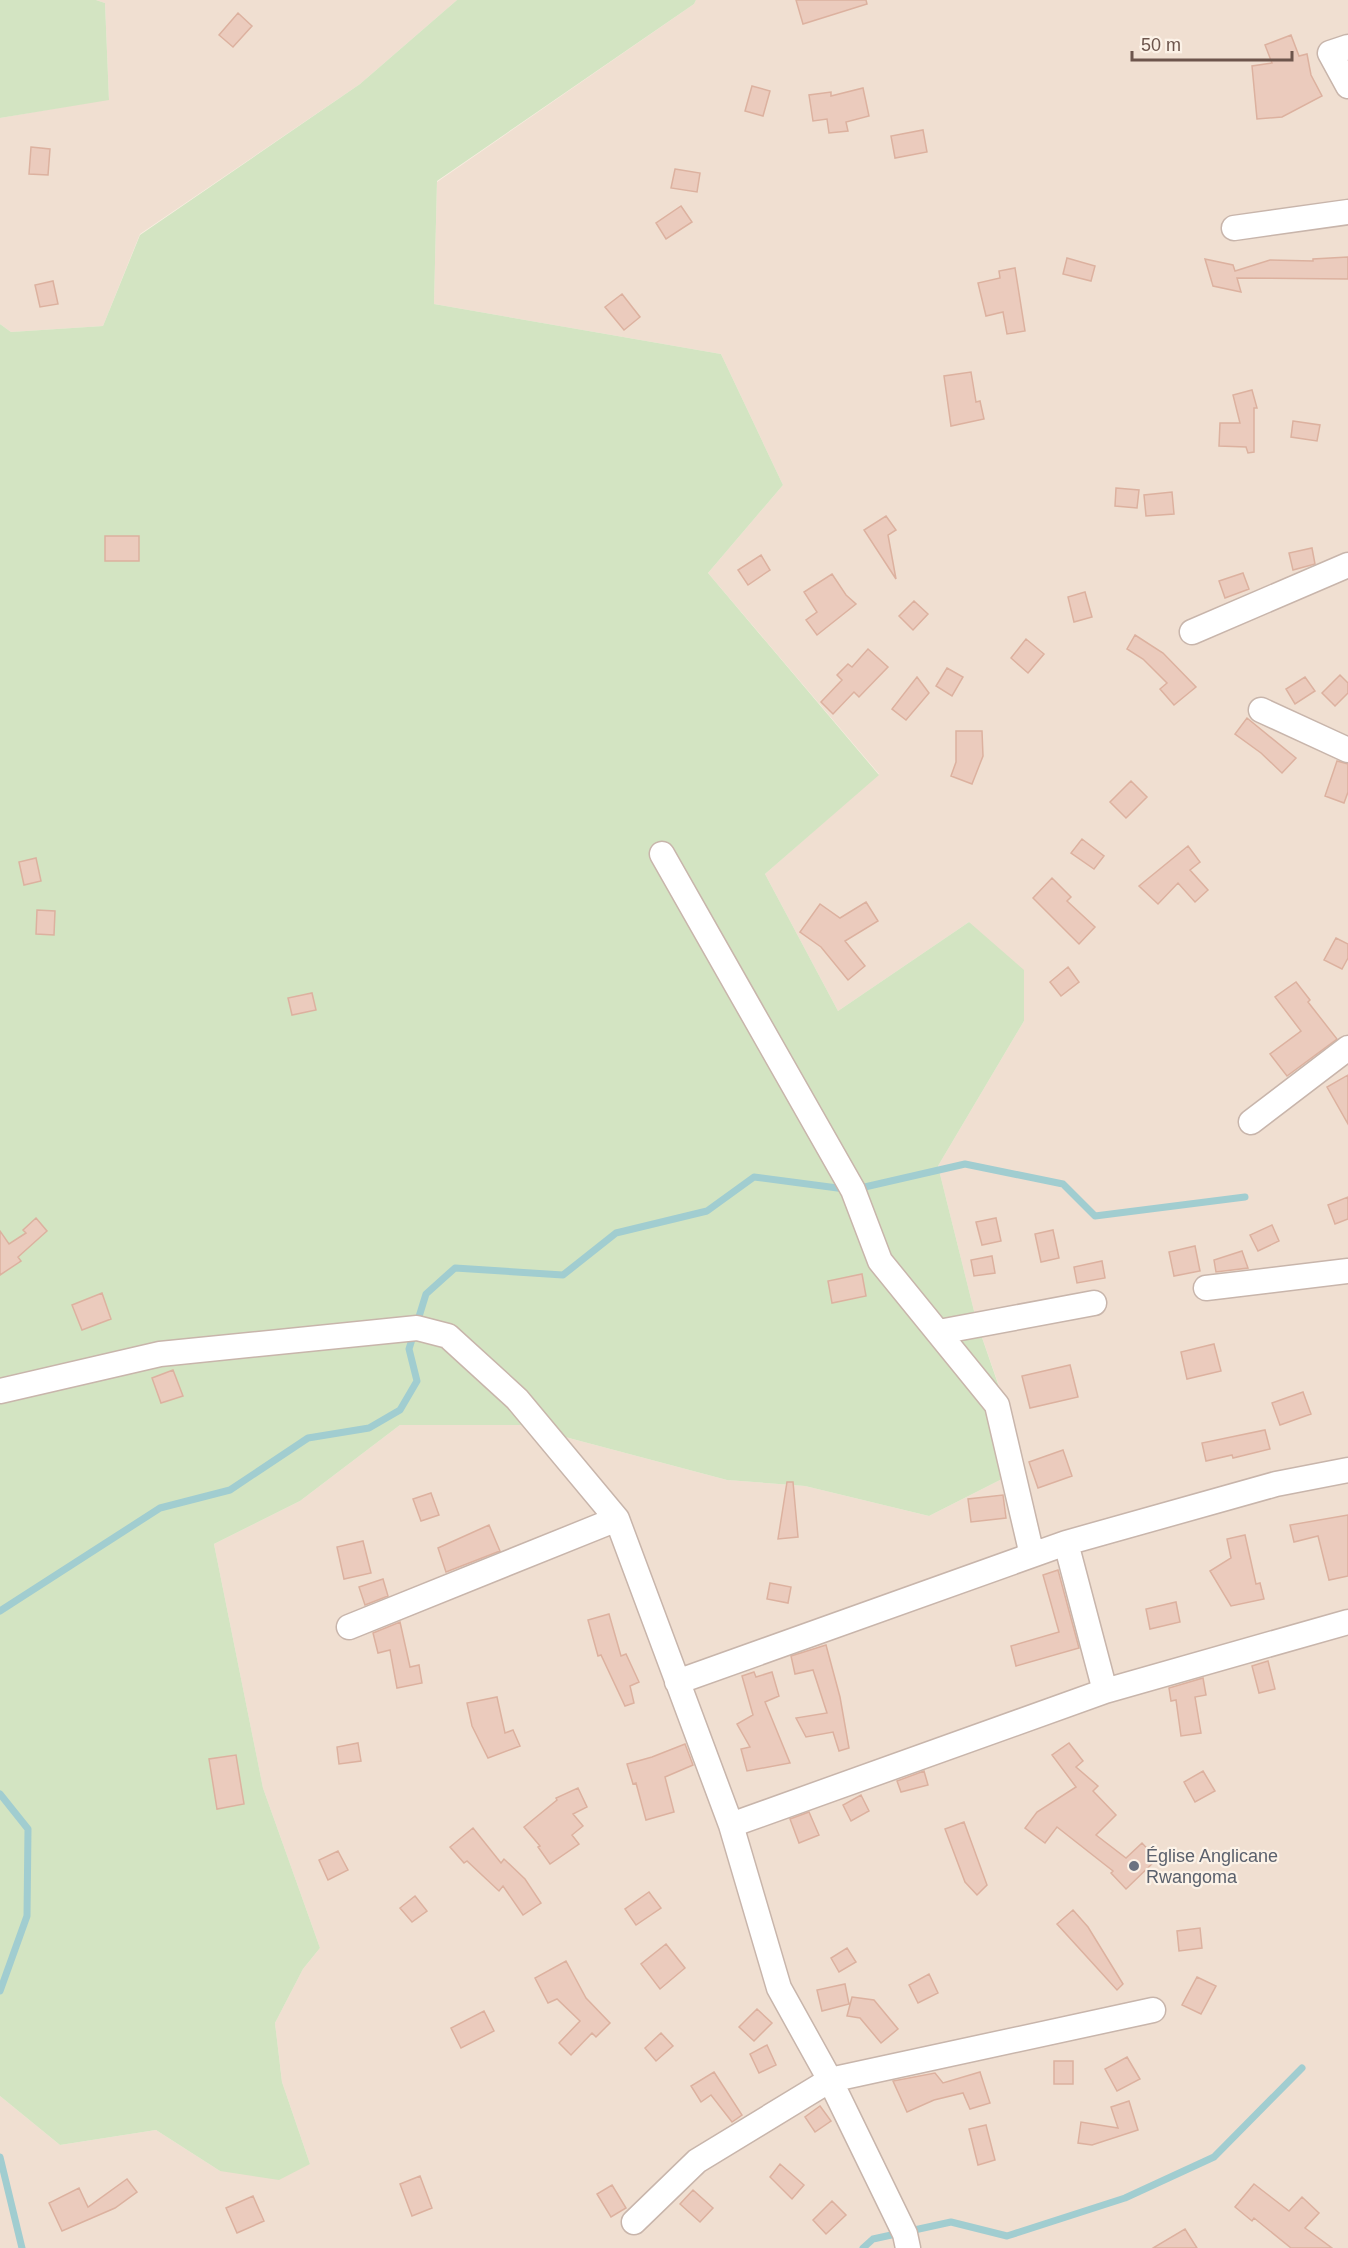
<svg xmlns="http://www.w3.org/2000/svg" width="1348" height="2248" font-family="Helvetica,sans-serif">
<style>
.residential{fill:#f0dfd1}
.green{fill:#d3e4c2}
.lines{fill:none;stroke-linecap:round;stroke-linejoin:round}
.stream{stroke:#a1cdd0;stroke-width:7}
.building{fill:#ebcbbd;stroke:#dcb19f;stroke-width:1.5}
.minor-casing{stroke:#c8b5ab;stroke-width:27}
.minor{stroke:#fff;stroke-width:24}
.worship-dot{fill:#6b7280;stroke:#fcf2e7;stroke-width:2}
.labels{text-anchor:middle;dominant-baseline:central;stroke-width:4.5;stroke-linejoin:round;paint-order:stroke}
.worship-label{font-size:18px;fill:#5b616d;stroke:#fcf2e7;text-anchor:start}
</style>
<rect width="100%" height="100%" fill="#f9eee2"/>
<path class="residential" d="M 96,0 L 457,0 L 360,84 L 140,234 L 103,326 L 11,332 L 0,324 L 0,118 L 109,99 L 105,3 Z
M 696,0 L 1348,0 L 1348,2248 L 0,2248 L 0,2096 L 60,2145 L 156,2130 L 220,2171 L 310,2164 L 282,2082 L 275,2023 L 303,1969 L 320,1948 L 263,1788 L 214,1544 L 300,1501 L 400,1425 L 520,1425 L 727,1480 L 805,1486 L 929,1516 L 1000,1480 L 1007,1409 L 977,1323 L 938,1166 L 1024,1021 L 969,922 L 838,1011 L 765,874 L 879,774 L 708,573 L 783,485 L 721,354 L 434,304 L 437,182 L 694,4 Z"/>
<path class="green" d="M 0,0 L 96,0 L 105,3 L 109,100 L 0,118 Z
M 457,0 L 696,0 L 694,4 L 437,181 L 434,304 L 721,354 L 783,485 L 708,573 L 879,775 L 765,874 L 838,1011 L 969,922 L 1024,970 L 1024,1021 L 938,1166 L 977,1323 L 1007,1410 L 1000,1480 L 929,1516 L 805,1486 L 727,1480 L 520,1425 L 400,1425 L 300,1501 L 214,1544 L 263,1788 L 320,1948 L 303,1969 L 275,2023 L 282,2082 L 310,2164 L 279,2180 L 220,2171 L 156,2130 L 60,2145 L 0,2096 L 0,324 L 11,332 L 103,326 L 140,235 L 360,84 Z"/>
<g class="lines">
<path class="stream" d="M 856,1189 L 965,1164 L 1063,1184 L 1095,1216 L 1245,1197
M 0,1611 L 160,1508 L 230,1490 L 308,1438 L 369,1428 L 400,1410 L 417,1381 L 409,1349 L 426,1294 L 455,1268 L 563,1275 L 616,1233 L 707,1211 L 754,1177 L 845,1189
M 0,1794 L 28,1829 L 27,1916 L 0,1991
M 0,2157 L 22,2248
M 863,2248 L 873,2239 L 951,2222 L 1007,2236 L 1125,2198 L 1214,2157 L 1302,2068"/>
</g>
<path class="building" d="M 796,0 L 866,0 L 867,4 L 803,24 Z
M 238,13 L 252,26 L 233,47 L 219,35 Z
M 1291,35 L 1299,56 L 1307,54 L 1311,75 L 1322,96 L 1282,117 L 1257,119 L 1252,66 L 1272,63 L 1265,45 Z
M 752,86 L 770,91 L 763,116 L 745,111 Z
M 863,88 L 869,116 L 846,122 L 848,131 L 829,133 L 827,119 L 813,121 L 809,95 L 831,92 L 831,96 Z
M 923,130 L 927,152 L 895,158 L 891,136 Z
M 31,147 L 50,149 L 48,175 L 29,174 Z
M 675,169 L 700,173 L 697,192 L 671,188 Z
M 681,206 L 692,222 L 666,239 L 656,223 Z
M 1348,257 L 1348,279 L 1237,278 L 1241,292 L 1213,286 L 1205,259 L 1233,265 L 1235,271 L 1270,260 L 1313,261 L 1313,259 Z
M 1067,258 L 1095,266 L 1091,281 L 1063,274 Z
M 1015,268 L 1025,331 L 1007,334 L 1003,312 L 986,316 L 978,283 L 1000,278 L 999,271 Z
M 53,281 L 58,304 L 40,307 L 35,285 Z
M 622,294 L 640,317 L 624,330 L 605,307 Z
M 971,372 L 976,402 L 980,401 L 984,419 L 951,426 L 944,376 Z
M 1252,390 L 1257,408 L 1254,408 L 1254,452 L 1248,453 L 1246,447 L 1219,446 L 1220,423 L 1240,423 L 1233,395 Z
M 1293,421 L 1320,425 L 1317,441 L 1291,437 Z
M 1116,488 L 1139,490 L 1137,508 L 1115,506 Z
M 1172,492 L 1174,514 L 1146,516 L 1144,495 Z
M 886,516 L 896,530 L 888,535 L 896,579 L 864,530 Z
M 105,536 L 139,536 L 139,561 L 105,561 Z
M 1312,548 L 1315,564 L 1293,570 L 1289,553 Z
M 761,555 L 770,570 L 748,585 L 738,570 Z
M 1243,573 L 1249,589 L 1225,598 L 1219,581 Z
M 832,574 L 846,595 L 856,604 L 817,635 L 806,620 L 817,612 L 804,592 Z
M 1085,592 L 1092,617 L 1074,622 L 1068,597 Z
M 914,601 L 928,614 L 913,630 L 899,616 Z
M 1135,635 L 1163,653 L 1196,687 L 1174,705 L 1160,689 L 1167,683 L 1143,659 L 1127,649 Z
M 1026,639 L 1044,654 L 1028,673 L 1011,658 Z
M 868,649 L 888,667 L 859,697 L 854,692 L 833,714 L 821,702 L 842,680 L 837,675 L 848,664 L 852,667 Z
M 947,668 L 963,677 L 952,696 L 936,686 Z
M 1340,675 L 1348,683 L 1348,693 L 1335,706 L 1322,693 Z
M 917,677 L 929,693 L 906,720 L 892,709 Z
M 1305,677 L 1315,691 L 1295,704 L 1286,689 Z
M 1247,718 L 1296,758 L 1282,773 L 1261,753 L 1235,734 Z
M 956,731 L 982,731 L 983,756 L 972,784 L 951,776 L 956,762 Z
M 1337,761 L 1348,764 L 1348,792 L 1344,803 L 1325,796 Z
M 1131,781 L 1147,797 L 1126,818 L 1110,802 Z
M 1082,839 L 1104,856 L 1094,869 L 1071,853 Z
M 1188,846 L 1200,862 L 1190,870 L 1208,890 L 1195,902 L 1178,883 L 1158,904 L 1139,886 Z
M 36,858 L 41,881 L 24,885 L 19,862 Z
M 1052,878 L 1071,897 L 1067,901 L 1095,927 L 1079,944 L 1033,898 Z
M 866,902 L 878,921 L 845,941 L 865,966 L 848,980 L 821,947 L 800,932 L 820,904 L 840,918 Z
M 37,910 L 55,911 L 54,935 L 36,934 Z
M 1336,938 L 1348,944 L 1348,958 L 1342,969 L 1324,960 Z
M 1068,967 L 1079,982 L 1061,996 L 1050,982 Z
M 1296,982 L 1310,1000 L 1308,1002 L 1337,1039 L 1287,1076 L 1270,1054 L 1301,1031 L 1275,997 Z
M 312,993 L 316,1010 L 292,1015 L 288,998 Z
M 1348,1075 L 1348,1124 L 1327,1087 Z
M 1348,1197 L 1348,1219 L 1335,1224 L 1328,1205 Z
M 36,1218 L 47,1231 L 18,1257 L 21,1261 L 0,1275 L 0,1231 L 9,1244 L 26,1233 L 23,1230 Z
M 996,1218 L 1001,1241 L 982,1245 L 976,1222 Z
M 1272,1225 L 1279,1241 L 1258,1251 L 1250,1235 Z
M 1053,1230 L 1059,1258 L 1041,1262 L 1035,1234 Z
M 1195,1246 L 1200,1271 L 1174,1276 L 1169,1252 Z
M 1242,1251 L 1248,1268 L 1216,1272 L 1214,1260 Z
M 992,1256 L 995,1273 L 974,1276 L 971,1260 Z
M 1102,1261 L 1105,1278 L 1077,1283 L 1074,1267 Z
M 862,1274 L 866,1296 L 832,1303 L 828,1281 Z
M 102,1293 L 111,1319 L 82,1330 L 72,1305 Z
M 1214,1344 L 1221,1371 L 1187,1379 L 1181,1352 Z
M 1070,1365 L 1078,1397 L 1030,1408 L 1022,1376 Z
M 173,1370 L 183,1396 L 161,1403 L 152,1378 Z
M 1303,1392 L 1311,1414 L 1280,1425 L 1272,1403 Z
M 1265,1430 L 1270,1449 L 1233,1458 L 1232,1455 L 1206,1461 L 1202,1443 Z
M 1063,1450 L 1072,1476 L 1038,1488 L 1029,1462 Z
M 787,1482 L 793,1482 L 798,1537 L 778,1539 Z
M 431,1493 L 439,1515 L 421,1521 L 413,1499 Z
M 1003,1495 L 1006,1518 L 971,1522 L 968,1499 Z
M 1348,1515 L 1348,1576 L 1329,1580 L 1318,1536 L 1294,1542 L 1290,1525 Z
M 489,1525 L 500,1551 L 446,1572 L 438,1548 Z
M 1245,1535 L 1256,1584 L 1260,1583 L 1264,1599 L 1231,1606 L 1210,1571 L 1231,1558 L 1227,1539 Z
M 363,1541 L 371,1573 L 344,1579 L 337,1547 Z
M 1058,1570 L 1079,1648 L 1016,1666 L 1011,1646 L 1059,1632 L 1043,1575 Z
M 383,1579 L 388,1596 L 365,1605 L 359,1587 Z
M 770,1583 L 791,1587 L 788,1603 L 767,1599 Z
M 1176,1602 L 1180,1622 L 1150,1629 L 1146,1609 Z
M 609,1614 L 621,1656 L 626,1654 L 639,1682 L 630,1686 L 634,1703 L 625,1706 L 601,1655 L 598,1656 L 588,1620 Z
M 400,1622 L 410,1667 L 419,1665 L 422,1683 L 397,1688 L 390,1650 L 378,1653 L 373,1633 Z
M 826,1645 L 840,1697 L 849,1748 L 839,1751 L 833,1732 L 806,1737 L 796,1718 L 827,1713 L 813,1670 L 795,1674 L 791,1656 Z
M 1268,1661 L 1275,1689 L 1259,1693 L 1252,1666 Z
M 754,1672 L 756,1677 L 772,1672 L 779,1696 L 765,1702 L 790,1763 L 747,1771 L 741,1749 L 750,1747 L 737,1724 L 753,1715 L 742,1676 Z
M 1203,1678 L 1206,1695 L 1195,1697 L 1201,1733 L 1181,1736 L 1176,1700 L 1171,1701 L 1169,1688 Z
M 497,1697 L 505,1733 L 513,1730 L 520,1746 L 488,1758 L 472,1726 L 467,1703 Z
M 358,1743 L 361,1761 L 339,1764 L 337,1747 Z
M 1069,1743 L 1083,1761 L 1076,1767 L 1098,1786 L 1093,1791 L 1116,1815 L 1096,1835 L 1126,1858 L 1142,1843 L 1157,1859 L 1126,1889 L 1111,1873 L 1113,1871 L 1057,1827 L 1045,1843 L 1025,1828 L 1037,1812 L 1076,1787 L 1052,1755 Z
M 685,1744 L 693,1765 L 665,1777 L 674,1812 L 646,1820 L 636,1783 L 633,1784 L 627,1764 L 652,1757 Z
M 236,1755 L 244,1804 L 217,1809 L 209,1759 Z
M 924,1771 L 928,1785 L 901,1792 L 897,1781 Z
M 1203,1771 L 1215,1791 L 1195,1802 L 1184,1782 Z
M 578,1788 L 587,1807 L 573,1814 L 583,1826 L 572,1835 L 579,1844 L 550,1864 L 538,1847 L 540,1846 L 524,1827 L 557,1800 L 556,1798 Z
M 861,1795 L 869,1811 L 851,1821 L 843,1805 Z
M 809,1812 L 819,1835 L 799,1843 L 790,1819 Z
M 964,1822 L 987,1885 L 977,1895 L 965,1882 L 945,1829 Z
M 473,1828 L 501,1863 L 504,1859 L 525,1879 L 541,1903 L 523,1915 L 503,1886 L 499,1891 L 467,1861 L 464,1863 L 450,1847 Z
M 338,1851 L 348,1870 L 328,1880 L 319,1860 Z
M 649,1892 L 661,1908 L 636,1925 L 625,1909 Z
M 415,1896 L 427,1911 L 412,1922 L 400,1908 Z
M 1073,1910 L 1088,1927 L 1123,1984 L 1117,1990 L 1057,1924 Z
M 1200,1928 L 1202,1948 L 1179,1951 L 1177,1931 Z
M 666,1944 L 685,1968 L 660,1989 L 641,1964 Z
M 847,1948 L 856,1962 L 839,1972 L 831,1958 Z
M 566,1961 L 586,1998 L 610,2023 L 596,2037 L 592,2033 L 571,2055 L 559,2043 L 580,2021 L 557,1999 L 548,2003 L 535,1978 Z
M 929,1974 L 938,1993 L 918,2003 L 909,1985 Z
M 1197,1977 L 1216,1986 L 1201,2014 L 1182,2005 Z
M 845,1984 L 849,2004 L 822,2011 L 817,1990 Z
M 852,1997 L 874,2000 L 898,2029 L 881,2043 L 860,2018 L 847,2016 Z
M 757,2009 L 772,2023 L 754,2041 L 739,2027 Z
M 484,2011 L 494,2031 L 461,2048 L 451,2028 Z
M 661,2033 L 673,2046 L 656,2061 L 645,2048 Z
M 767,2045 L 776,2065 L 759,2073 L 750,2054 Z
M 1127,2057 L 1140,2079 L 1117,2091 L 1105,2069 Z
M 1054,2061 L 1073,2061 L 1073,2084 L 1054,2084 Z
M 714,2072 L 742,2115 L 732,2122 L 711,2095 L 701,2102 L 691,2086 Z
M 980,2072 L 990,2103 L 970,2109 L 963,2093 L 934,2100 L 907,2112 L 893,2081 L 935,2073 L 943,2083 Z
M 1129,2101 L 1138,2130 L 1092,2145 L 1078,2143 L 1081,2122 L 1118,2128 L 1111,2107 Z
M 820,2106 L 831,2121 L 815,2132 L 805,2117 Z
M 986,2125 L 995,2160 L 978,2165 L 969,2129 Z
M 780,2164 L 804,2185 L 792,2199 L 770,2177 Z
M 420,2176 L 432,2208 L 412,2216 L 400,2184 Z
M 127,2179 L 137,2192 L 115,2208 L 62,2231 L 49,2203 L 79,2188 L 88,2207 Z
M 1254,2184 L 1289,2211 L 1302,2197 L 1319,2213 L 1305,2228 L 1332,2248 L 1291,2248 L 1254,2218 L 1252,2221 L 1235,2207 Z
M 612,2185 L 626,2208 L 611,2217 L 597,2194 Z
M 693,2190 L 713,2208 L 700,2222 L 680,2204 Z
M 253,2196 L 264,2221 L 237,2233 L 226,2208 Z
M 832,2201 L 846,2215 L 826,2234 L 813,2220 Z
M 1185,2229 L 1197,2248 L 1153,2248 Z"/>
<g class="lines">
<defs>
<path id="minor" d="M 1348,47 L 1330,53 L 1348,86
M 1234,228 L 1348,212
M 1192,632 L 1348,565
M 1261,710 L 1348,750
M 662,854 L 853,1190 L 880,1261 L 997,1405 L 1032,1555
M 1251,1122 L 1348,1048
M 1206,1288 L 1348,1271
M 939,1332 L 1094,1303
M 0,1391 L 160,1354 L 417,1328 L 448,1336 L 517,1399 L 617,1519 L 731,1825 L 779,1988 L 830,2080 L 905,2234 L 908,2248
M 1066,1543 L 1105,1691
M 349,1627 L 617,1519
M 677,1682 L 1066,1543 L 1276,1484 L 1348,1470
M 731,1825 L 1105,1691 L 1348,1622
M 634,2222 L 697,2161 L 830,2080 L 1153,2010"/>
</defs>
<use href="#minor" class="minor-casing"/>
<use href="#minor" class="minor"/>
</g>
<circle class="worship-dot" cx="1134" cy="1866" r="6"/>
<g class="labels">
<g class="worship-label">
<text x="1146" y="1856">Église Anglicane<tspan x="1146" dy="21">Rwangoma</tspan></text>
</g>
</g>
<path d="M1132 51v9h160v-9" fill="none" stroke="#6d554c" stroke-width="3"/>
<text x="1141" y="51" font-size="18" fill="#6d554c" stroke="#fcf2e7" stroke-width="4.5" paint-order="stroke">50 m</text>
</svg>
